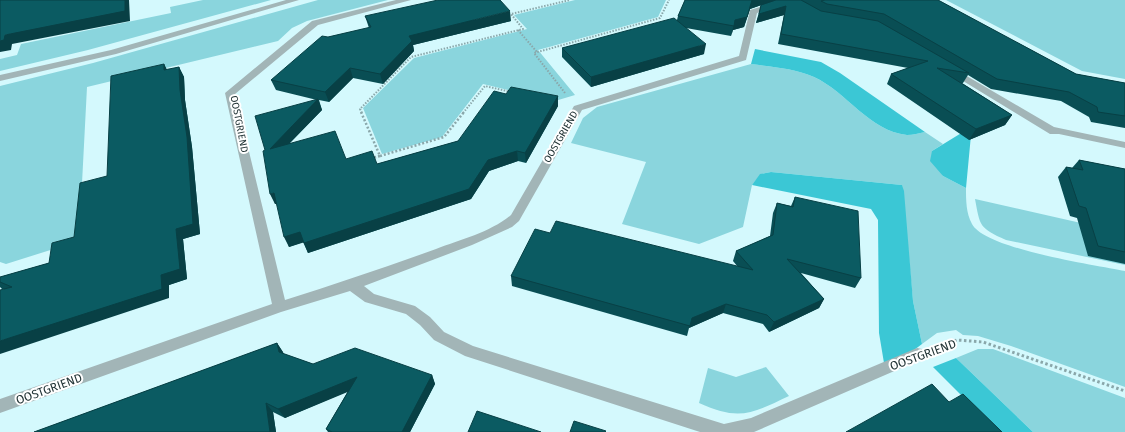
<svg xmlns="http://www.w3.org/2000/svg" width="1125" height="432" font-family="'Fira Sans',sans-serif">
<style>
.green{fill:#8ad5dd}
.forest{fill:#3bc7d5}
.lines{fill:none;stroke-linecap:round;stroke-linejoin:round}
.path-far2{stroke:#8aa7aa;stroke-width:2;stroke-dasharray:1.5 1.5;stroke-linecap:butt}
.path-far1{stroke:#8aa7aa;stroke-width:2.5;stroke-dasharray:2 2;stroke-linecap:butt}
.path{stroke:#8aa7aa;stroke-width:3;stroke-dasharray:2.5 2.5;stroke-linecap:butt}
.service{fill:#a2b5b7;fill-rule:evenodd}
.minor{fill:#a2b5b7;fill-rule:evenodd}
.wall{fill:#094e54}
.shaded-wall{fill:#084045}
.building{fill:#0b5b62;stroke:#084045}
.labels{text-anchor:middle;dominant-baseline:central;stroke-width:4;stroke-linejoin:round;paint-order:stroke}
.street-label{font-size:10px;fill:#213335;stroke:#fff}
.near-street-label{font-size:12px;fill:#213335;stroke:#fff}
</style>
<rect width="100%" height="100%" fill="#d4f9fd"/>
<path class="green" d="M 203,0 L 271,0 L 88,50 L 0,71 L 0,59 L 17,55 L 21,44 L 171,13 L 170,7 Z
M 318,0 L 388,0 L 307,21 L 292,28 L 278,41 L 87,87 L 79,241 L 6,264 L 0,262 L 0,86 L 93,63 Z
M 575,0 L 666,0 L 658,17 L 538,50 L 575,95 L 555,101 L 483,84 L 442,137 L 382,154 L 363,108 L 414,58 L 527,29 L 514,15 Z
M 946,0 L 1125,0 L 1125,79 L 1082,71 Z
M 751,64 C 772,67 794,68 814,77 C 847,92 869,131 907,135 C 913,135 919,133 925,132 L 943,144 L 932,151 L 943,176 L 966,188 C 966,200 966,213 972,224 C 985,249 1095,265 1125,271 L 1125,387 L 1011,346 L 978,336 L 963,335 L 956,330 L 937,333 L 922,344 L 913,301 L 902,185 L 771,172 L 761,174 L 752,185 L 743,227 L 699,244 L 622,224 L 646,162 L 571,143 L 583,118 L 597,107 Z
M 975,199 L 1125,233 L 1125,265 L 1006,240 C 979,228 980,226 975,199 Z
M 978,349 L 993,349 L 1125,398 L 1125,432 L 1033,432 L 956,358 Z
M 766,367 L 789,396 C 751,414 739,421 699,403 L 708,368 L 736,377 Z"/>
<path class="forest" d="M 755,49 L 821,62 L 840,73 L 925,132 C 919,133 913,135 907,135 C 869,131 847,92 814,77 C 794,68 772,67 751,64 Z
M 963,132 L 971,135 L 966,188 L 943,176 L 930,161 L 932,151 Z
M 771,172 L 902,185 L 904,191 L 913,301 L 922,344 L 914,350 L 884,363 L 879,333 L 878,220 L 871,209 L 752,185 L 760,174 Z
M 956,358 L 1033,432 L 998,432 L 933,367 Z"/>
<g class="lines">
<path class="path-far2" d="M 518,30 L 537,52
M 565,93 L 534,53 L 660,18 L 669,0
M 362,113 L 360,109 L 411,57 L 523,29 L 511,14 L 570,0
M 463,113 L 485,86 L 511,92"/>
<path class="path-far1" d="M 361,112 L 380,156 L 372,158
M 380,156 L 444,137 L 464,112"/>
<path class="path" d="M 940,346 L 957,340 L 983,342 L 1125,391"/>
<path class="service" d="M 286,0 L 299,0 L 116,54 L 0,81 L 0,75 L 111,50 Z"/>
<path class="minor" d="M 396,0 L 411,0 L 318,25 L 235,94 L 285,300 C 336,284 386,267 436,249 C 460,240 491,232 511,215 L 574,106 L 739,56 L 750,10 L 782,0 L 794,0 L 757,13 L 746,60 L 582,110 L 519,221 L 512,227 L 472,245 L 364,286 L 374,294 L 415,306 L 430,317 L 444,332 L 473,346 L 724,424 L 751,418 L 917,348 L 922,349 L 924,354 L 922,359 L 754,432 L 700,432 L 465,356 L 434,340 L 420,325 L 406,314 L 365,302 L 350,291 L 281,312 L 0,413 L 0,399 L 272,304 L 225,93 L 312,21 Z
M 953,68 L 1054,127 L 1125,142 L 1125,148 L 1059,134 L 1050,134 L 950,73 L 950,69 Z"/>
</g>
<path class="wall" d="M 685,0 L 938,0 L 1076,74 L 1125,83 L 1125,128 L 1091,122 L 1089,117 L 1061,101 L 991,89 L 968,75 L 963,83 L 962,83 L 1012,115 L 1005,125 L 969,140 L 887,84 L 891,74 L 908,68 L 778,44 L 784,15 L 756,23 L 761,5 L 750,9 L 744,27 L 733,30 L 731,36 L 686,28 L 704,54 L 591,87 L 562,57 L 562,48 L 677,20 L 678,16 Z
M 365,16 L 511,21 L 413,45 L 414,51 L 383,84 L 353,78 L 329,102 L 319,100 L 322,110 L 290,143 L 346,159 L 377,164 L 458,141 L 506,94 L 558,96 L 558,106 L 526,163 L 518,161 L 489,171 L 471,199 L 308,253 L 303,242 L 289,247 L 277,204 L 275,204 L 265,150 L 317,100 L 276,90 L 271,80 L 328,37 L 369,28 Z
M 164,64 L 167,70 L 179,67 L 184,77 L 185,100 L 192,147 L 200,234 L 183,239 L 187,279 L 169,285 L 169,298 L 2,289 L 0,287 L 0,277 L 49,263 L 74,237 L 107,176 Z
M 1079,160 L 1125,169 L 1125,264 L 1088,256 L 1077,218 L 1070,216 L 1058,177 L 1066,167 L 1072,168 Z
M 795,197 L 861,278 L 855,288 L 801,273 L 824,299 L 819,308 L 769,332 L 763,324 L 723,313 L 689,328 L 687,336 L 512,286 L 511,276 L 550,233 L 738,267 L 733,261 L 736,251 L 770,236 L 773,213 L 777,203 L 791,206 Z
M 277,343 L 284,354 L 313,364 L 432,375 L 435,384 L 410,432 L 328,432 L 326,429 L 348,391 L 285,418 L 273,412 L 276,432 L 34,432 Z"/>
<path class="shaded-wall" d="M 125,0 L 129,0 L 130,21 L 12,44 L 11,50 L 0,52 L 0,41 L 5,35 Z
M 752,0 L 777,0 L 750,9 L 744,27 L 733,30 L 731,36 L 735,20 Z
M 786,6 L 784,15 L 756,23 L 759,14 Z
M 510,11 L 511,21 L 413,45 L 414,51 L 383,84 L 380,74 L 409,36 Z
M 706,44 L 704,54 L 591,87 L 591,77 Z
M 164,64 L 169,74 L 164,70 Z
M 179,67 L 184,77 L 185,100 L 192,147 L 200,234 L 183,239 L 187,279 L 169,285 L 169,298 L 0,354 L 0,341 L 161,275 L 176,229 L 180,90 Z
M 350,68 L 353,78 L 329,102 L 325,92 Z
M 558,96 L 558,106 L 526,163 L 525,153 Z
M 318,99 L 322,110 L 274,159 L 270,149 Z
M 1012,115 L 1005,125 L 969,140 L 976,129 Z
M 517,151 L 518,161 L 489,171 L 471,199 L 308,253 L 304,243 L 488,160 Z
M 274,193 L 279,203 L 275,204 L 270,194 Z
M 300,232 L 305,242 L 289,247 L 284,237 Z
M 824,299 L 819,308 L 769,332 L 774,322 Z
M 726,304 L 723,313 L 689,328 L 692,318 Z
M 277,343 L 283,352 L 285,361 L 279,352 Z
M 432,375 L 435,384 L 410,432 L 402,432 Z
M 357,377 L 362,386 L 285,418 L 278,409 Z
M 266,403 L 273,412 L 276,432 L 270,432 Z"/>
<path class="building" d="M 0,0 L 125,0 L 125,11 L 5,35 L 4,40 L 0,41 Z
M 438,0 L 500,0 L 510,11 L 409,36 L 412,41 L 380,74 L 350,68 L 325,92 L 271,80 L 322,36 L 328,37 L 371,27 L 365,16 Z
M 685,0 L 752,0 L 747,17 L 735,20 L 734,26 L 678,16 Z
M 776,0 L 801,0 L 821,11 L 878,21 L 969,73 L 937,68 L 1012,115 L 976,129 L 891,74 L 928,61 L 781,34 L 786,6 L 759,14 L 761,5 Z
M 825,0 L 938,0 L 1076,74 L 1125,83 L 1125,116 L 1098,112 L 1097,107 L 1069,92 L 997,79 L 884,14 L 827,4 L 821,1 Z
M 674,18 L 706,44 L 591,77 L 562,48 Z
M 164,64 L 164,70 L 179,67 L 180,90 L 187,137 L 193,224 L 176,229 L 180,269 L 161,275 L 162,289 L 0,341 L 0,290 L 12,287 L 0,282 L 0,277 L 49,263 L 52,243 L 74,237 L 80,183 L 107,176 L 111,76 Z
M 511,87 L 558,96 L 525,153 L 517,151 L 488,160 L 469,189 L 304,243 L 300,232 L 284,237 L 274,193 L 270,194 L 263,151 L 265,150 L 255,116 L 318,99 L 270,149 L 335,131 L 346,159 L 372,151 L 377,164 L 458,141 L 494,91 L 506,94 Z
M 1079,160 L 1125,169 L 1125,252 L 1098,246 L 1086,208 L 1079,206 L 1066,167 L 1083,170 Z
M 795,197 L 858,211 L 861,278 L 787,259 L 824,299 L 774,322 L 767,315 L 726,304 L 692,318 L 690,326 L 511,276 L 535,229 L 550,233 L 556,221 L 753,270 L 736,251 L 773,235 L 777,203 L 793,207 Z
M 277,343 L 279,352 L 313,364 L 355,348 L 432,375 L 402,432 L 332,432 L 326,429 L 357,377 L 278,409 L 266,403 L 270,432 L 34,432 Z
M 932,384 L 949,402 L 963,394 L 1002,432 L 846,432 Z
M 477,411 L 541,432 L 468,432 Z
M 574,421 L 606,431 L 605,432 L 570,432 Z"/>
<g class="labels">
<g class="street-label">
<text transform="translate(239 124) rotate(79)">OOSTGRIEND</text>
<text transform="translate(561 137) rotate(-60)">OOSTGRIEND</text>
</g>
<g class="near-street-label">
<text transform="translate(923 355) rotate(-20)">OOSTGRIEND</text>
<text transform="translate(49 389) rotate(-20)">OOSTGRIEND</text>
</g>
</g>
</svg>
